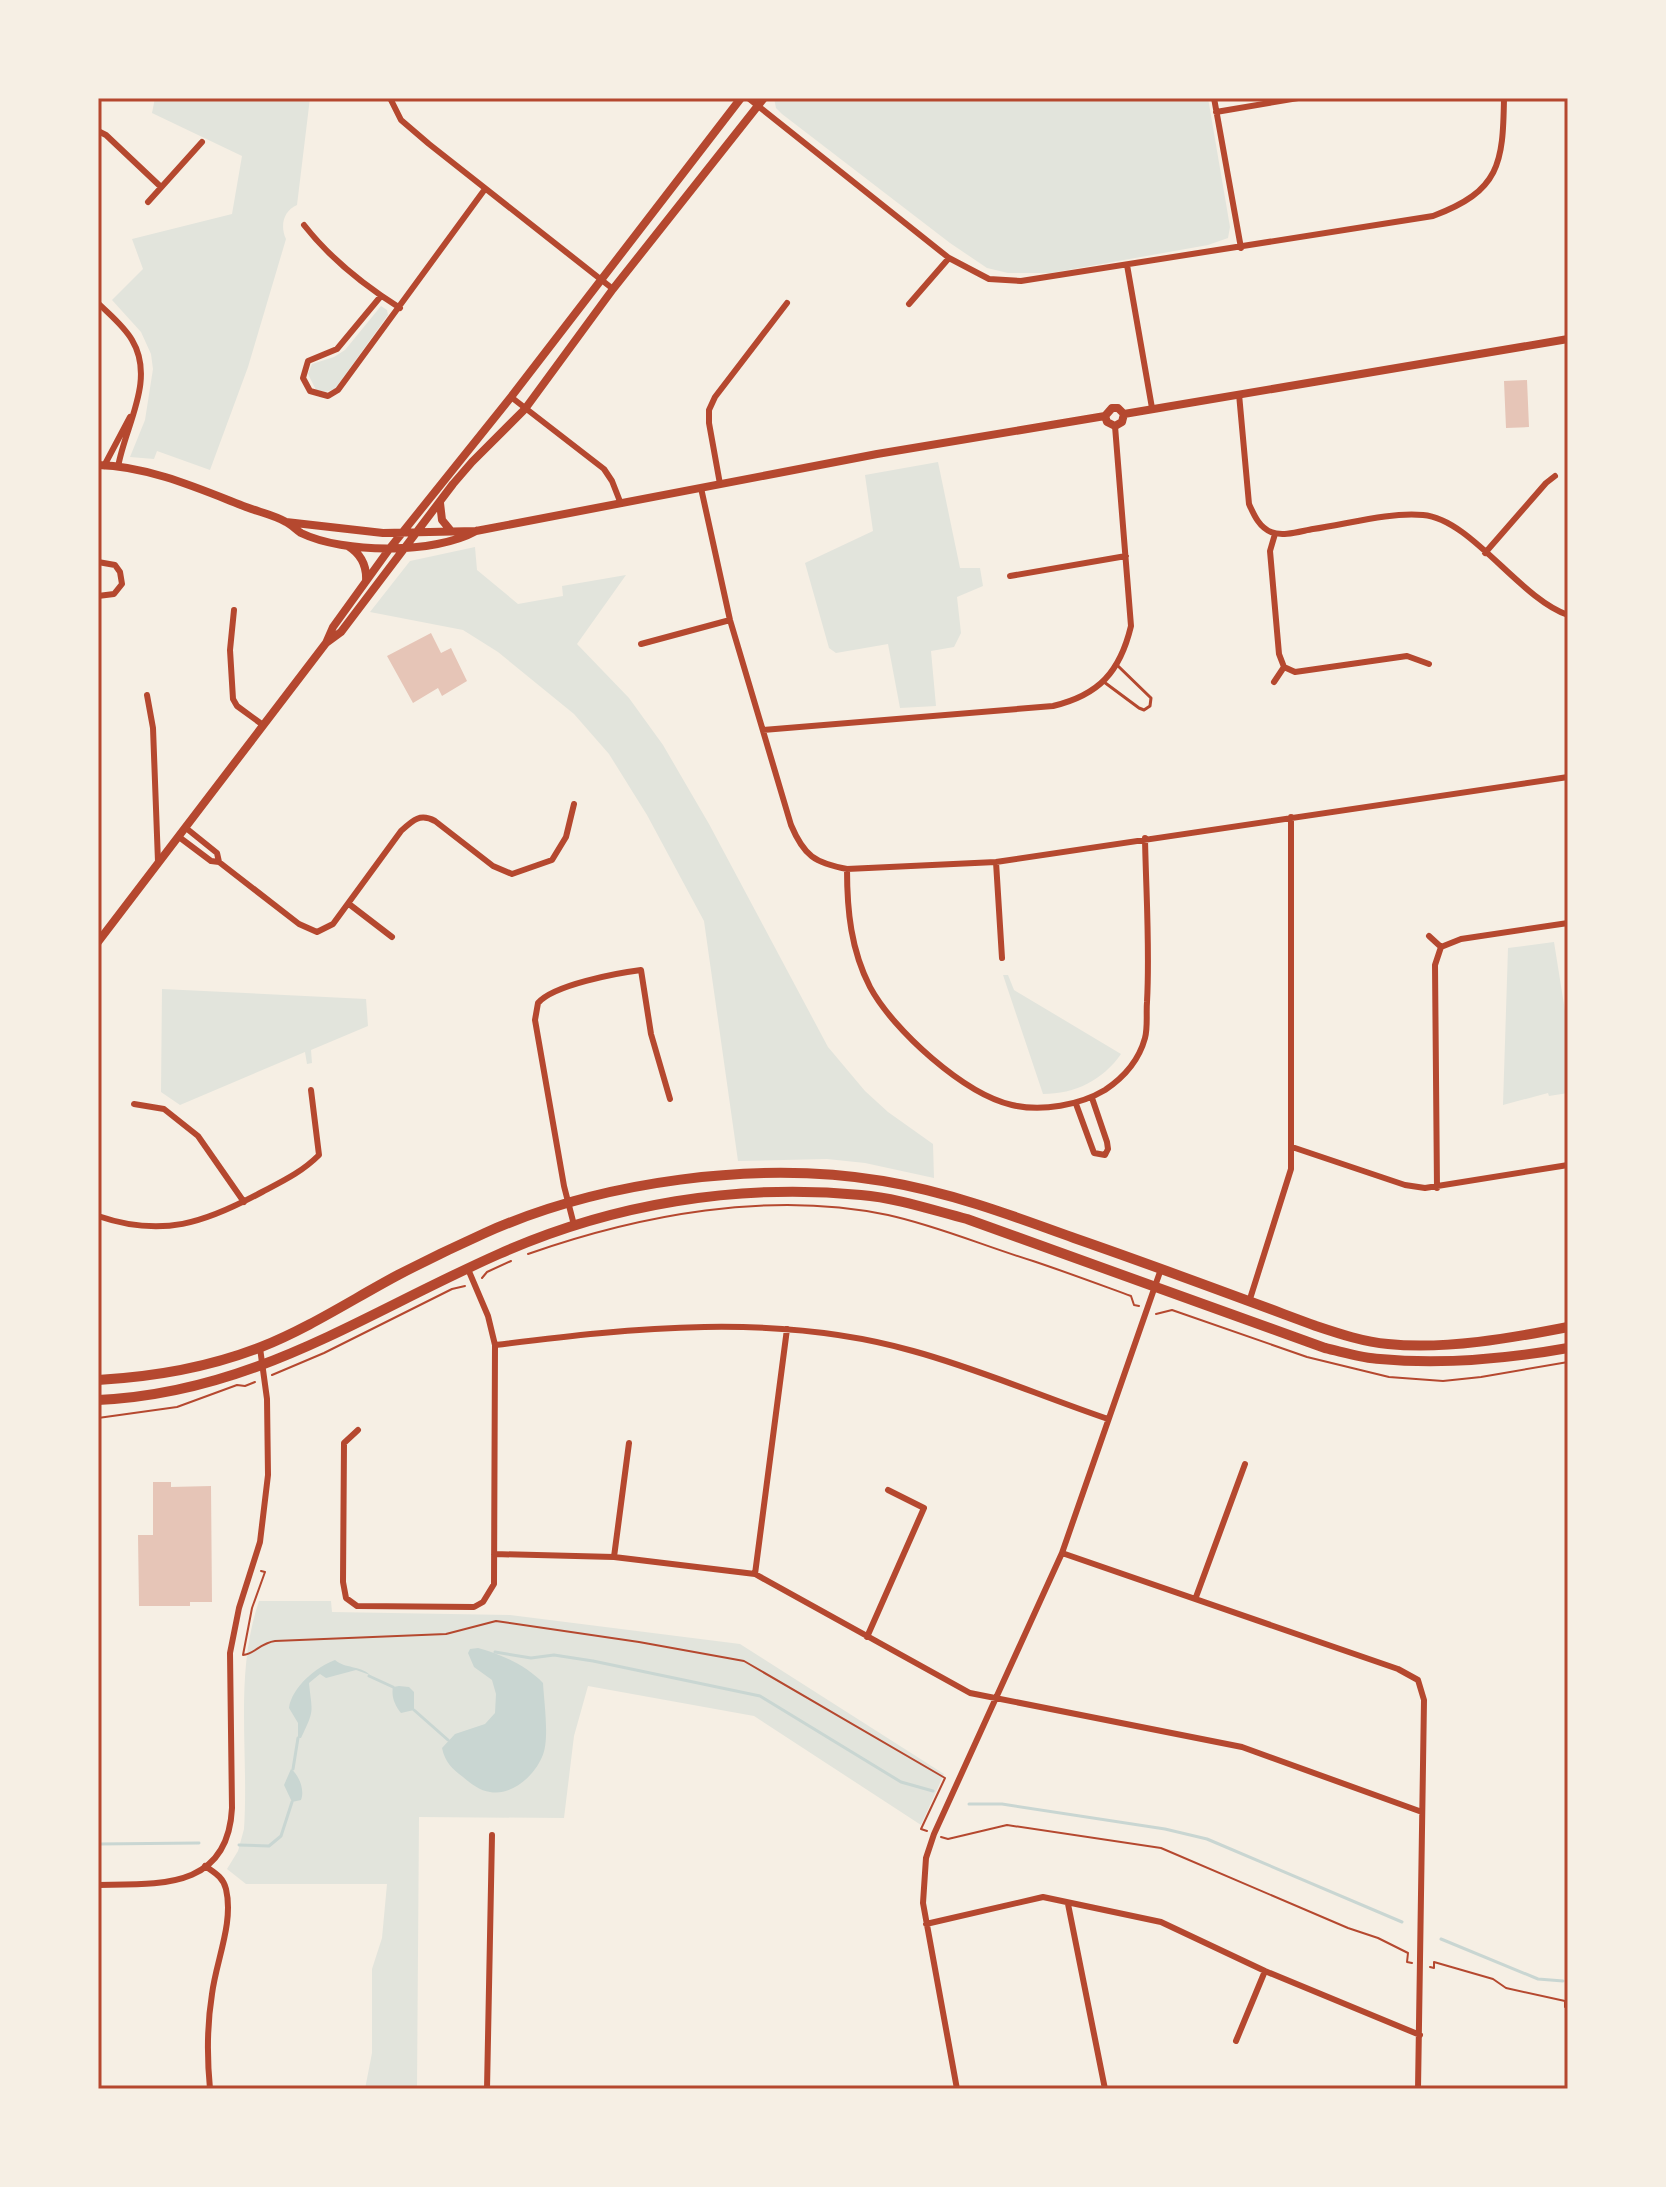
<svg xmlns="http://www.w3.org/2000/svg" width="1666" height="2187" font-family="'Roboto Condensed',sans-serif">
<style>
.green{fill:#e2e4dc}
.water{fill:#c9d6d2}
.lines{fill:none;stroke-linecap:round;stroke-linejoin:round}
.stream{stroke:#c9d6d2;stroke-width:3}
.building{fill:#e6c5b7}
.path{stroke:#b5482f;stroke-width:2}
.service{stroke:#b5482f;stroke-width:3}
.minor{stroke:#b5482f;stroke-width:6}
.tertiary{stroke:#b5482f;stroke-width:8}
.primary{stroke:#b5482f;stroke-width:10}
.neatline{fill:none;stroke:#b5482f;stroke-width:3}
</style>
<rect width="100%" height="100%" fill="#f6efe4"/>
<path class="green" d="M 155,98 L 310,98 L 297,205 C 283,211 280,226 286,239 L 248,367 L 210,470 L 157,451 L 154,459 L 130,457 L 145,420 L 153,369 L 151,354 L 141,332 L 112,300 L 143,269 L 132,239 L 232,214 L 242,156 L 152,113 Z
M 774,98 L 1208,98 L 1230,227 L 1228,238 L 1208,245 L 1051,273 L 1008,273 L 987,268 L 950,243 L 782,114 L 776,108 Z
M 381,306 L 387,310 L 388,315 L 335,389 L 325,392 L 316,390 L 308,374 L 312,364 L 334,357 L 345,350 Z
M 938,462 L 960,568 L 980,568 L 983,586 L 957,597 L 961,633 L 954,647 L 931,651 L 936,706 L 900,708 L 888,644 L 836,653 L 829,648 L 805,563 L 873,531 L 865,475 Z
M 475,547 L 477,570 L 518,604 L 563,596 L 562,586 L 626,575 L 577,644 L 629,698 L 663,745 L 709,824 L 828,1047 L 865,1091 L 888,1112 L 933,1144 L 934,1178 L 865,1163 L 827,1159 L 738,1161 L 704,921 L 647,815 L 609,754 L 574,714 L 498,652 L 463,630 L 370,612 L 410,561 Z
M 1554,942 L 1565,1011 L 1568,1011 L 1568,1093 L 1549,1096 L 1548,1093 L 1503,1105 L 1508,948 Z
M 1003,975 L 1008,975 L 1014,990 L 1121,1054 C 1103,1080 1075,1094 1043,1094 Z
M 162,989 L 366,999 L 368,1026 L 311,1050 L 312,1063 L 307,1064 L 305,1052 L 180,1105 L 161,1092 Z
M 259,1601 L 331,1601 L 332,1612 L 510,1615 L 740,1644 L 944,1774 L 921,1825 L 754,1716 L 588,1686 L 574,1736 L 564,1818 L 419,1817 L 417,2089 L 365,2089 L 372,2053 L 372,1969 L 382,1938 L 387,1884 L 246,1884 L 227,1869 L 238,1851 L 244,1829 C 249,1753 234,1674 259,1601 Z"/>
<path class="water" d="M 478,1648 C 501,1654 527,1666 543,1683 C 544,1702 550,1741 542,1757 C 534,1776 512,1796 490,1792 C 480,1791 470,1783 463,1777 C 452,1769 445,1762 442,1748 L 455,1734 L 485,1724 L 495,1713 L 496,1694 L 492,1680 L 474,1667 L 468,1653 L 470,1649 Z
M 335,1660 C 345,1669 360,1665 370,1675 L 356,1670 L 326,1678 L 320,1674 L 309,1683 C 312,1713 315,1709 301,1738 L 298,1738 L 298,1723 L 289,1708 C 292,1687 316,1667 335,1660 Z
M 399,1686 L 409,1687 L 414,1692 L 414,1710 L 401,1713 C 395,1705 391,1697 393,1687 Z
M 291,1769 C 299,1775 305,1790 301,1800 L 292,1802 L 284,1785 Z"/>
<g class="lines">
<path class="stream" d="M 495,1652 L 531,1658 L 554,1655 L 593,1661 L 760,1696 L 901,1782 L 933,1791
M 369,1676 L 393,1687
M 414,1710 L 448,1740
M 293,1769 L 298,1738
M 969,1804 L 1002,1804 L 1165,1829 L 1207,1839 L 1402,1922
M 98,1844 L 199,1843
M 239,1845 L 269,1846 L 281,1836 L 292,1802
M 1441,1939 L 1538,1979 L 1563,1981"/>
</g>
<path class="building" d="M 1527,380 L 1529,427 L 1506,428 L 1504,381 Z
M 431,633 L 441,653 L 451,648 L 467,681 L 442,696 L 438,688 L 413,703 L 387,656 Z
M 153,1482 L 171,1482 L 171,1487 L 211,1486 L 212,1602 L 190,1602 L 190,1606 L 139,1606 L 138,1535 L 153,1535 Z"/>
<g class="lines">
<path class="path" d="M 528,1254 C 639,1215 770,1190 888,1215 C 938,1226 984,1246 1033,1261 C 1066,1272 1098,1284 1131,1296 L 1134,1305 L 1139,1306
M 482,1278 L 487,1272 L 511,1261
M 1156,1314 L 1172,1310 L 1307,1357 L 1389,1377 L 1443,1381 L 1481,1377 L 1568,1362
M 272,1375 L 324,1353 L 452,1289 L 465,1286
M 98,1418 L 177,1407 L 237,1385 L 245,1386 L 255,1382
M 261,1571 L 265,1572 L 252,1608 L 243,1655 C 255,1654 260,1643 275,1641 L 446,1634 L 496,1621 L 639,1642 L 744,1661 L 945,1778 L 921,1829 L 927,1831
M 941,1837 L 948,1839 L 1007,1825 L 1161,1848 L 1348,1928 L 1378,1938 L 1408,1953 L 1407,1962 L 1412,1963
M 1430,1967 L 1434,1968 L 1434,1962 L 1493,1979 L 1506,1988 L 1565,2001 L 1565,2007 L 1568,2007"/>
<path class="service" d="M 1104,682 L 1139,708 L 1144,710 L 1150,706 L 1151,698 L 1117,665"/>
<path class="minor" d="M 390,98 L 401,120 L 429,144 L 613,289
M 748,98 L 949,258 L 989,279 L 1021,281 L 1433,216 C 1500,191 1503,164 1504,98
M 1214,98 L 1241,248
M 1216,112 L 1298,98
M 98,131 L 106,135 L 161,187
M 148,202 L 202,142
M 304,225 C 329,257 365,286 400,308
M 1127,265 L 1152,408
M 381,296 L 337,349 L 308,361 L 303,378 L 310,391 L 328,396 L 338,390 L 485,189
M 98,303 C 110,315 124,326 132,340 C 156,380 125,426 118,467
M 909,304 L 949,258
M 1239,394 L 1249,504 C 1254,515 1259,527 1271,532 C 1283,537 1301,531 1313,529 C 1348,524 1388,512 1423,515 C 1471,519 1519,598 1568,615
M 511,397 L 604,469 L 612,481 L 621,504
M 104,466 L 130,417
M 720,484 L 709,423 L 709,410 L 715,397 L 787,303
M 701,488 L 730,620 L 791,825 C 804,856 815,863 847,869 L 996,862 L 1568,777
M 1485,553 L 1546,483 L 1555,476
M 98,562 L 115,565 L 120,572 L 122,584 L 114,594 L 98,596
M 1010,576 L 1126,556
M 234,610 L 230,650 L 233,699 L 237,706 L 263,725
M 641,644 L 730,620
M 1284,667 L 1295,672 L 1407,656 L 1429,664
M 1274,682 L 1284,667 L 1279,654 L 1270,551 L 1275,534
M 147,695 L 153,728 L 158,862
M 763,730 L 1053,706 C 1099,695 1120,672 1131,626 L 1115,426
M 186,828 L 217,853 L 219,862
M 179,837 L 211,861 L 219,862 L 299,924 L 317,932 L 333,924 L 401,831 C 413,820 420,813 435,821 L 493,866 L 512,874 L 552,860 L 566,837 L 574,804
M 996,862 L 1002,958
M 847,869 C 847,911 851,950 870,987 C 893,1030 964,1094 1012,1105 C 1042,1112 1080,1105 1105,1090 C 1123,1078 1139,1060 1145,1038 C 1148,1027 1146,1013 1147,1002 C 1150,948 1146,893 1145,838
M 349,904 L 392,937
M 1429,936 L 1441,947 L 1461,939 L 1568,923
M 134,1104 L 164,1109 L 198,1136 L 244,1202
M 1076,1104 L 1094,1153 L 1105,1155 L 1108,1149 L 1107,1142 L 1092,1098
M 1292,1147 L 1405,1185 L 1425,1188 L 1568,1165
M 1437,1188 L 1435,965 L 1441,947
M 98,1216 C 162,1238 205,1223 262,1192 C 283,1181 302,1172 319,1155 L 311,1090
M 574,1225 L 564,1186 L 535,1020 L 538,1003 C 553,985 617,973 641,970 L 651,1034 L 670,1099
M 1249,1302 L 1291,1169 L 1291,817
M 495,1345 C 633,1328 776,1312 913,1351 C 979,1369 1043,1397 1108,1419
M 358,1430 L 344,1443 L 343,1582 L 346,1598 L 357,1606 L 474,1607 L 483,1602 L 494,1584 L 495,1345 L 488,1316 L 468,1269
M 1062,1553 L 1398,1669 L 1418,1680 L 1424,1700 L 1418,2089
M 494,1554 L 614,1557 L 755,1574 L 970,1693 L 1242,1747 L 1422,1812
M 614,1557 L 629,1443
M 755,1574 L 787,1329
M 1196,1597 L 1245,1464
M 867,1637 L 924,1508 L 888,1490
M 205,1866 C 215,1873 223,1877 226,1889 C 234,1923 216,1961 212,1994 C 207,2025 207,2058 210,2089
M 98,1885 C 159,1884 228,1890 232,1808 L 230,1653 L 239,1608 L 260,1542 L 268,1475 L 267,1399 L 260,1348
M 1068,1904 L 1105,2089
M 926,1924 L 1043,1897 L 1161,1922 L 1265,1971 L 1420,2035
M 1236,2041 L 1265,1971
M 487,2089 L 492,1835
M 957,2089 L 923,1903 L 926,1858 L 934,1834 L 1062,1553 L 1161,1269"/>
<path class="tertiary" d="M 1124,414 L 1568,339
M 1105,416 L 1107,422 L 1115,426 L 1122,422 L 1124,414
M 1105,416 L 1112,408 L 1118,408 L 1124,414
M 98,465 C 148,466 200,489 246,507 C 259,512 274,515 286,522 C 292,525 296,530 301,533 C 344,554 435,554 476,531
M 440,503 L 442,520 L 451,531
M 286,522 L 383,533 L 476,531 L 877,454 L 1105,416
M 348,546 C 361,554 367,565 366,581
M 326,643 L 341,632 L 453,484 L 472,462 L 525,409 L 613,289 L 764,98
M 98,942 L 326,643 L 333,627 L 390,548 L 511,397 L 741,98"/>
<path class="primary" d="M 98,1380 C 153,1377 210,1367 261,1347 C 309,1328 353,1299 398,1275 C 427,1260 456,1246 485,1233 C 601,1181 757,1160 883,1181 C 949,1192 1011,1215 1074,1238 C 1155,1266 1235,1296 1316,1326 C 1340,1334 1364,1342 1388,1344 C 1445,1350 1512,1338 1568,1327
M 98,1400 C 253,1393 363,1314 499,1254 C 611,1204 738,1183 861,1195 C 897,1198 932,1210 967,1219 L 1325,1348 C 1343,1352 1362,1358 1380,1359 C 1443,1365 1506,1359 1568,1348"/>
</g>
<rect width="1666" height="2187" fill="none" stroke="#f6efe4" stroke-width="200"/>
<rect x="100" y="100" width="1466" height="1987" class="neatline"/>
</svg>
